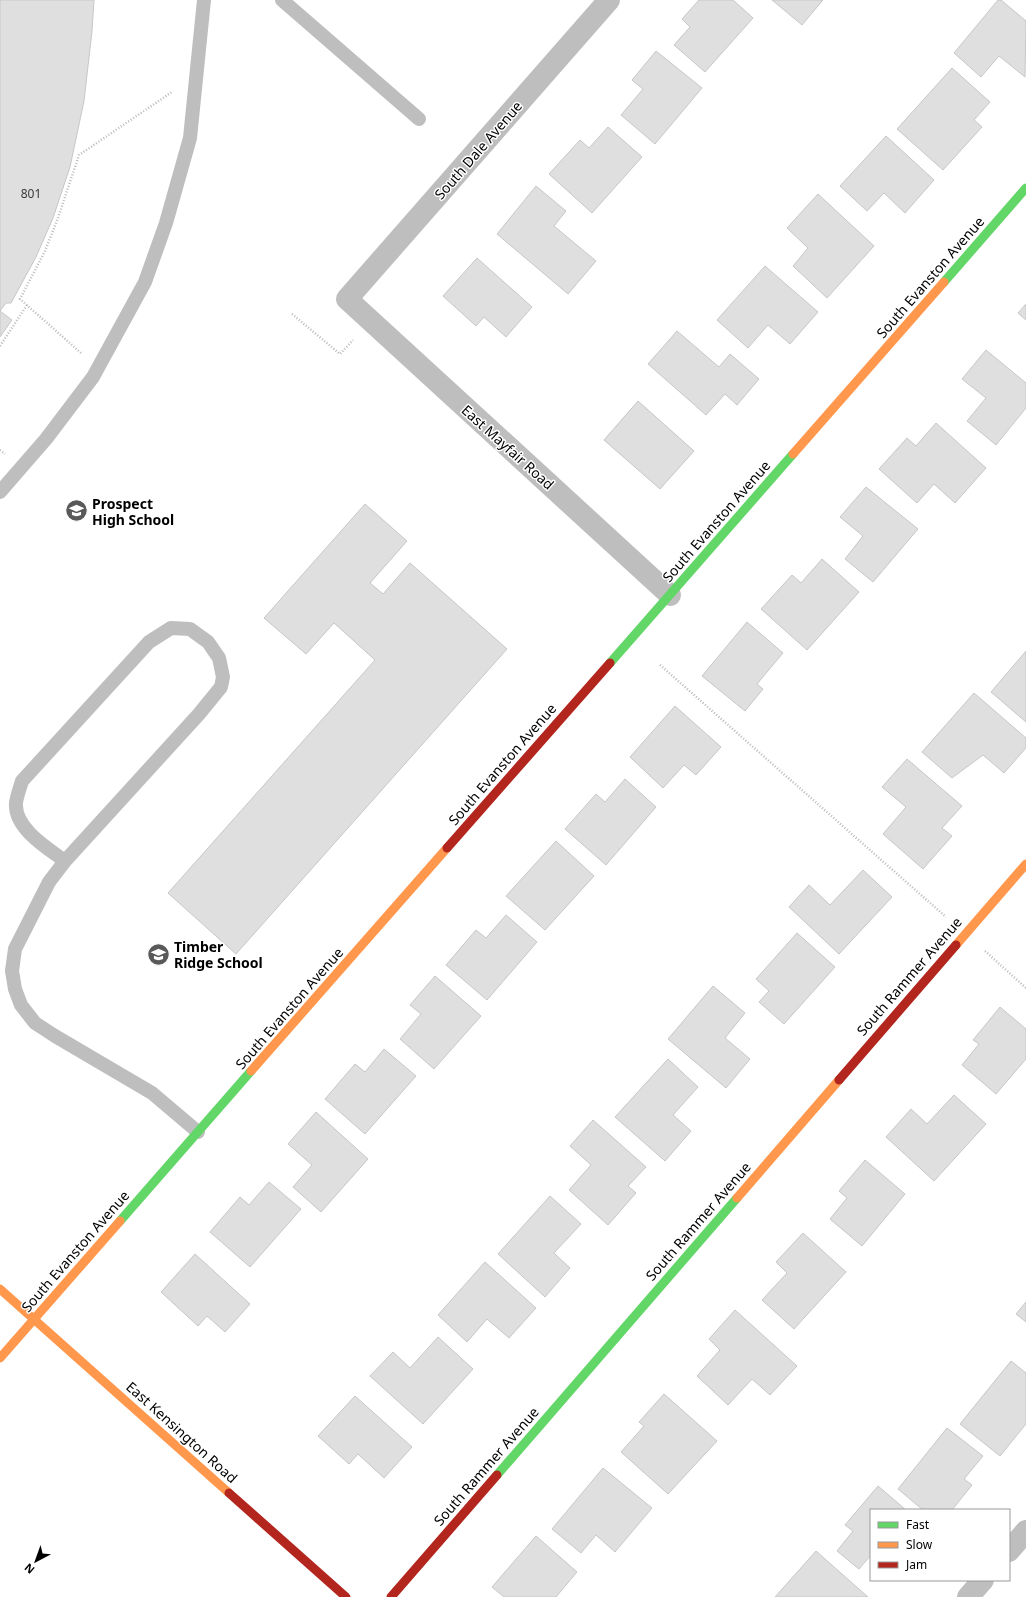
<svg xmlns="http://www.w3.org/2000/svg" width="1026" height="1597" font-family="'Noto Sans',sans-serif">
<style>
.building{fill:#dfdfdf;stroke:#c7c7c7}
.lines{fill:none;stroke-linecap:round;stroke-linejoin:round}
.path{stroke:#b9b9b9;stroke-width:2.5;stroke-dasharray:1 2;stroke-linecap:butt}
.lane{stroke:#bebebe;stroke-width:14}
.street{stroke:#bebebe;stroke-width:22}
.fast{stroke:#63d668;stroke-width:9}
.slow{stroke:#ff974d;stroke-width:9}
.jam{stroke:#b3261e;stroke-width:9}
.labels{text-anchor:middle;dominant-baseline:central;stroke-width:3;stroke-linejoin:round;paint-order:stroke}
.number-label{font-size:12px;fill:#383838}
.street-label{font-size:14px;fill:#000;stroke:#fff}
.poi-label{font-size:14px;font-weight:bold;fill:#000;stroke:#fff;text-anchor:start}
</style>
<rect width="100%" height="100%" fill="#fff"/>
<path class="building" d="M 0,0 L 94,0 L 92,31 L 84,101 L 70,167 L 53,218 L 36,257 L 11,303 L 6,303 L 0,311 L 12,320 L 0,337 Z
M 699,0 L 733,0 L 753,18 L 705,72 L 674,45 L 690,27 L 682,19 Z
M 772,0 L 823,0 L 802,25 Z
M 998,0 L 1001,0 L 1026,21 L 1025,77 L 999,56 L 981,77 L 954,53 Z
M 656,51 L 702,88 L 655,144 L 621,115 L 643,89 L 632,80 Z
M 952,68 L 990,102 L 974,120 L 982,127 L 943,170 L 897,129 Z
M 608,127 L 642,157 L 592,213 L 549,174 L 580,140 L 589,148 Z
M 886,136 L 934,180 L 905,213 L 884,193 L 867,211 L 840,186 Z
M 536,186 L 566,211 L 554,226 L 596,261 L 568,294 L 497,234 Z
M 818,194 L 874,246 L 827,298 L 793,266 L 808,248 L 787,228 Z
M 477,258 L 532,307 L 506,337 L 484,317 L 476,326 L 443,296 Z
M 765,266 L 818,312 L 790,344 L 768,325 L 748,348 L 717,320 Z
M 1026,304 L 1026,320 L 1018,313 Z
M 677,331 L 719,367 L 730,354 L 759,379 L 737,405 L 725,394 L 706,415 L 648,364 Z
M 986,350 L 1026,383 L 1026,408 L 996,445 L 967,421 L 986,398 L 962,379 Z
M 638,401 L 694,451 L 660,489 L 604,440 Z
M 936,423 L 986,468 L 955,503 L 934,484 L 917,503 L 879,469 L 907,438 L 916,446 Z
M 866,487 L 918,529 L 873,582 L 845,559 L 863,536 L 840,517 Z
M 365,504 L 407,541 L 370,583 L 383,594 L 410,563 L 507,649 L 236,954 L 168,893 L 375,660 L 334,623 L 306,654 L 264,618 Z
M 822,559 L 859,592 L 807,650 L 761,609 L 792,575 L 801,583 Z
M 747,622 L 783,653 L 757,684 L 763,689 L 745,711 L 702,676 Z
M 1026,651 L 1026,722 L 991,692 Z
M 974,693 L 1026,738 L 1026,748 L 1004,773 L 983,755 L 952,778 L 922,752 Z
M 675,706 L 721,747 L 696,775 L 684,765 L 663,788 L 630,757 Z
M 907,759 L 962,806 L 942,828 L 952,836 L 923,869 L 883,834 L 906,807 L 882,787 Z
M 625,779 L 656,807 L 606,865 L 565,829 L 596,794 L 605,802 Z
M 556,841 L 594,876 L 545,930 L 506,896 Z
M 863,870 L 892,897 L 839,954 L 789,907 L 809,885 L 830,905 Z
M 506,915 L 537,942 L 487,1000 L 446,965 L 476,930 L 486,938 Z
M 797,933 L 835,967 L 784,1024 L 759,1002 L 769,991 L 756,979 Z
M 435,976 L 481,1016 L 434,1069 L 400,1039 L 421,1014 L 410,1005 Z
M 713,986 L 745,1013 L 725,1038 L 750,1059 L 726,1088 L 668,1039 Z
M 1000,1007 L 1026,1029 L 1026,1059 L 996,1094 L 962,1065 L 979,1044 L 973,1040 Z
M 384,1049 L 416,1076 L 365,1134 L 325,1099 L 355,1064 L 365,1072 Z
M 668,1059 L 698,1087 L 673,1115 L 691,1131 L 665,1161 L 615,1117 Z
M 954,1095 L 986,1124 L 934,1181 L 886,1137 L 911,1109 L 927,1124 Z
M 316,1112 L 368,1159 L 321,1212 L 293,1187 L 312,1165 L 288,1144 Z
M 593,1120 L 646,1167 L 628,1186 L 636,1193 L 608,1225 L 569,1190 L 591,1165 L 570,1146 Z
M 865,1160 L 905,1194 L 862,1246 L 830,1219 L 847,1198 L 839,1191 Z
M 269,1182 L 301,1209 L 250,1267 L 210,1232 L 240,1197 L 249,1205 Z
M 550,1196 L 581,1224 L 554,1253 L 570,1268 L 545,1297 L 498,1254 Z
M 803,1233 L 846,1272 L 794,1329 L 762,1300 L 787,1273 L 776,1262 Z
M 195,1254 L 250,1304 L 225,1332 L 207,1316 L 198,1326 L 161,1292 Z
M 485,1262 L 536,1308 L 509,1338 L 487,1319 L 467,1342 L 438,1315 Z
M 1026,1302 L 1026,1322 L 1016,1314 Z
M 735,1310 L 797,1366 L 770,1395 L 752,1379 L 728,1405 L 697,1376 L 720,1350 L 709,1339 Z
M 438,1337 L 473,1369 L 423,1424 L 370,1376 L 393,1352 L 410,1368 Z
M 1011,1361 L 1026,1373 L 1026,1424 L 1000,1456 L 960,1424 Z
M 664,1394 L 717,1441 L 668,1494 L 621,1452 L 644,1426 L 639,1422 Z
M 355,1396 L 412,1447 L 384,1478 L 358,1454 L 349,1464 L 318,1436 Z
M 947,1428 L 983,1456 L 964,1479 L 972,1485 L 952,1510 L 923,1510 L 898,1489 Z
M 603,1468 L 652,1508 L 615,1552 L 596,1535 L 581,1553 L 552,1529 Z
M 878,1486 L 906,1510 L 871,1510 L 871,1555 L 859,1569 L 837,1551 L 853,1531 L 845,1525 Z
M 536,1536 L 577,1572 L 556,1597 L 504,1597 L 492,1587 Z
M 816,1551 L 868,1597 L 775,1597 Z"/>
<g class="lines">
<path class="path" d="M 292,314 L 340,354 L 353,340
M 0,346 L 27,305
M 81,353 L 20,299 L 45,251 L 58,218 L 79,155 L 172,92
M 0,450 L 5,454
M 660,665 L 946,917
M 985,951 L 1026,988"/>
<path class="lane" d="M 282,0 L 419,119
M 0,492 L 46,439 L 93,377 L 145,282 L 166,223 L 190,138 L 204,0
M 65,861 C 47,848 14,828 16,803 C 17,795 20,788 22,781 L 149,642 L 171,628 L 190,629 L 208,642 L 219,658 L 223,677 L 221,687 L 199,714 L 65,861 L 49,882 L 15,949 L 12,971 L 15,989 L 21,1005 L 35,1023 L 55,1036 L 152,1093 L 198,1132"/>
<path class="street" d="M 609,0 L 347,299 L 670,595
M 1009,1551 L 1026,1531
M 968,1597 L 983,1580"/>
<path class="fast" d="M 944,282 L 1026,188
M 610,663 L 793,454
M 120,1221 L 251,1071
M 497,1475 L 737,1198"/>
<path class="slow" d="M 793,454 L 944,282
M 956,945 L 1026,864
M 251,1071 L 447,848
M 737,1198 L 839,1080
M 0,1289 L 229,1493
M 0,1358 L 120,1221"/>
<path class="jam" d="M 447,848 L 610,663
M 839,1080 L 956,945
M 229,1493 L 346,1597
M 391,1597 L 497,1475"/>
</g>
<defs>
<symbol id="school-disc" viewBox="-11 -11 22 22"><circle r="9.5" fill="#595959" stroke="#fff"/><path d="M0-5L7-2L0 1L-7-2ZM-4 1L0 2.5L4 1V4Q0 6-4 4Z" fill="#fff"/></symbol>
</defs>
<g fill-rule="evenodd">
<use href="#school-disc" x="64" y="498" width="25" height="25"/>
<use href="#school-disc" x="146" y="942" width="25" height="25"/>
</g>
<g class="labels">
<g class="number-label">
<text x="31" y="193">801</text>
</g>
<g class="street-label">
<text transform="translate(478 150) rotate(-49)">South Dale Avenue</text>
<text transform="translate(930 277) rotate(-49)">South Evanston Avenue</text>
<text transform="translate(508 447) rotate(42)">East Mayfair Road</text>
<text transform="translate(716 521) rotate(-49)">South Evanston Avenue</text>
<text transform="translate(502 764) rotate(-49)">South Evanston Avenue</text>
<text transform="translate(909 976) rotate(-49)">South Rammer Avenue</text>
<text transform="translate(289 1008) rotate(-49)">South Evanston Avenue</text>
<text transform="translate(698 1221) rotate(-49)">South Rammer Avenue</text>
<text transform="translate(75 1251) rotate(-49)">South Evanston Avenue</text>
<text transform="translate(182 1432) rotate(42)">East Kensington Road</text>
<text transform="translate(486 1466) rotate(-49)">South Rammer Avenue</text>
</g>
<g class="poi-label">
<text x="92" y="503">Prospect<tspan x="92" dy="16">High School</tspan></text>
<text x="174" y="946">Timber<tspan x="174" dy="16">Ridge School</tspan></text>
</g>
</g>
<rect x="870" y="1509" width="140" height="72" fill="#ffffff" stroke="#999999"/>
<rect x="878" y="1522" width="20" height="6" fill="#63d668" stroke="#999999"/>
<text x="906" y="1529" font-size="12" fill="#000000">Fast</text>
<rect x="878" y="1542" width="20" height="6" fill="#ff974d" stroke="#999999"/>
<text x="906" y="1549" font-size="12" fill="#000000">Slow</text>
<rect x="878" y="1562" width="20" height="6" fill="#b3261e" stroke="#999999"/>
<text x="906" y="1569" font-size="12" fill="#000000">Jam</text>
<g transform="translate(36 1561) rotate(221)" stroke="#ffffff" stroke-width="3" paint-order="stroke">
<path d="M0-3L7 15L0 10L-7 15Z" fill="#000000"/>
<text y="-6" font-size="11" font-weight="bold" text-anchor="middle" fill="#000000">N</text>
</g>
</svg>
